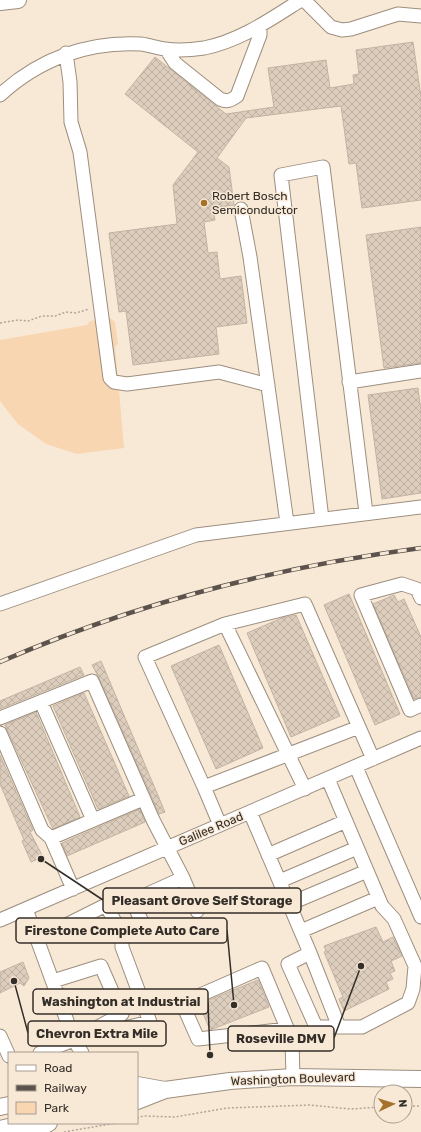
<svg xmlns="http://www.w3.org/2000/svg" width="421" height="1132" font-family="Rubik,sans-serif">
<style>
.green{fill:#f7d6b1}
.building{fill:url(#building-cross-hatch);stroke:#c2b3a2}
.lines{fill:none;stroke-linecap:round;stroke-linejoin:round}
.minor-casing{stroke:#9d8e7e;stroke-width:15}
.major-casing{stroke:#9d8e7e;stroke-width:18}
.path{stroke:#b0a497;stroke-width:1.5;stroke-dasharray:2 2;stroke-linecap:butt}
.minor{stroke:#fff;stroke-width:13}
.major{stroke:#fff;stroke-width:16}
.rail-casing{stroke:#5c544c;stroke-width:4.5}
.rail{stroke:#f8e9d7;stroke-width:3;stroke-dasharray:9;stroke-linecap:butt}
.poi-dot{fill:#a6712a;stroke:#f8e9d7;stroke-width:1.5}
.labels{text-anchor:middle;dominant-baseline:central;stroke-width:3;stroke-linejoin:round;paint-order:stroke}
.poi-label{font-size:12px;fill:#342e28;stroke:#f8e9d7;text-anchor:start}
.street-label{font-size:12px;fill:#342e28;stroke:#f8e9d7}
.leader{fill:none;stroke:#342e28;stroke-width:1.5}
.callout-dot{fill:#342e28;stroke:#f8e9d7;stroke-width:1.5}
.callout{fill:#f8e9d7;stroke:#342e28;stroke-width:1.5}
.callout-label{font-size:13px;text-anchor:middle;font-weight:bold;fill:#342e28}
</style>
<defs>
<pattern id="building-cross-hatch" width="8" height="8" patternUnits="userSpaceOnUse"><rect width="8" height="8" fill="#dccdbc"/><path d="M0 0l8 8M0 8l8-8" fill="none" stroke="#bdb0a2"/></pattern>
</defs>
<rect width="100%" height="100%" fill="#f8e9d7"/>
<path class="green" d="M 110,318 L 115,322 L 118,344 L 115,346 L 124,448 L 77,454 L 46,444 L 18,424 L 0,401 L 0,340 L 87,325 L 90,321 Z"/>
<path class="building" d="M 413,42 L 421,97 L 421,200 L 362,208 L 356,163 L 349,164 L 341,106 L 246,118 L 217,158 L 229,167 L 234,205 L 213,208 L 215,220 L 204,222 L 208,253 L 217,252 L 220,279 L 241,276 L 247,323 L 216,327 L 219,354 L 133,365 L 126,311 L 119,312 L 109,233 L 177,224 L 173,185 L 198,152 L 125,94 L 155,57 L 226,114 L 274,107 L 268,68 L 326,60 L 330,88 L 354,84 L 353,75 L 359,74 L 356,50 Z
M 421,227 L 421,363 L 384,368 L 366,235 Z
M 418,388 L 421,411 L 421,493 L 382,499 L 368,395 Z
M 349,594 L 400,714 L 375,725 L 324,605 Z
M 394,595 L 398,602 L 404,599 L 421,637 L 421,697 L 414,699 L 373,604 Z
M 296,615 L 340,716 L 291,737 L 247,633 L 282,618 Z
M 219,645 L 263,748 L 216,769 L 171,666 Z
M 101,661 L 165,812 L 159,814 L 99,678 L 92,665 Z
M 80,667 L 84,675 L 0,709 L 0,701 Z
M 84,693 L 129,796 L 98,809 L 53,706 Z
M 36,712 L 80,817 L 53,829 L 5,725 Z
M 0,755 L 33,830 L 30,832 L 43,857 L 31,862 L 22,841 L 24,840 L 0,784 Z
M 140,809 L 145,822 L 67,856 L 62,843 Z
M 376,927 L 383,942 L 393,937 L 402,956 L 391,961 L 395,971 L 390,973 L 393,979 L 386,982 L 389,989 L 344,1011 L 339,999 L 343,997 L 324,952 L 326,951 L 324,946 Z
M 23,962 L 29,978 L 24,986 L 20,983 L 0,993 L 0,972 Z
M 258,980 L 269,1007 L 210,1030 L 199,1004 Z"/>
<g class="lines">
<defs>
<path id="minor" d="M 304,0 L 331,27 L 342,30 L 351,29 L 398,14 L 421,16
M 166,49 L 175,63 L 220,99 C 227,102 230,101 237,96 L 260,35 L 260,27
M 66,53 L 70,82 L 71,122 L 80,152 L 110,378 L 114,382 L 127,384 L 219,372 L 268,385
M 0,95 C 39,59 88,41 141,44 C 149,45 157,48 165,49 C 178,51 191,50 204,48 C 240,41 271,19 301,0
M 241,209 L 250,257 L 287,523
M 349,382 L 421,371
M 322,519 L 281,175 L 323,167 L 366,513
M 421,598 L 417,589 L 402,584 L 361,595 L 410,710 L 421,705
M 0,604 L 196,535 L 421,507
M 41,702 L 93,820
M 0,718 L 92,681 L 153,820 L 183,878 L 132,901 L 143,924
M 0,733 L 42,830 L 51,838 L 73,889
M 356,767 L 421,917
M 204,787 L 145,657 L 225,624
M 305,789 L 225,624 L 305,604 L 373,759
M 250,812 L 310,953 L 288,964 L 316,1027 L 362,1027 L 408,1003 L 413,989 L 415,966 L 394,919 L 382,906 L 328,779
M 220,825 L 204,787 L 359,727
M 51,838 L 143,799
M 268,855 L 346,821
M 183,878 L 197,911
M 280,881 L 357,848
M 289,904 L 367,871
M 26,909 L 74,1040 L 82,1053
M 0,920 L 421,738
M 301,931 L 378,898
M 38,939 L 106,905 L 122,935 L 122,947 L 150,1022 L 74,1040
M 310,953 L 339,1027
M 287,1029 L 198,1039 L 182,1003 L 262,968 L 292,1040 L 293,1077
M 0,1036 L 9,1056
M 40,1053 L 74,1040 L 122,1014 L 101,966 L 53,981"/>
<path id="major" d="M 0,2 L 18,0
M 137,1085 L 165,1090
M 137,1101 L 165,1090 L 230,1081 L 293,1077 L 421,1079
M 0,1107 L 9,1105
M 0,1129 L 26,1123
M 31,1132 L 49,1123"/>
</defs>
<use href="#minor" class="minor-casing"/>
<use href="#major" class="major-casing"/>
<path class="path" d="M 0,323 L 18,320 L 28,321 L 42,316 L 55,316 L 66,312 L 76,313 L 89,309
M 405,1106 L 421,1106
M 137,1118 L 143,1116 L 175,1117 L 227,1108 L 283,1106 L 310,1105 L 350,1109 L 381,1107
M 64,1132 L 116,1123"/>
<use href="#minor" class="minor"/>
<use href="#major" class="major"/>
<defs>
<path id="rail" d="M 0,662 C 133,604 277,567 421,548"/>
</defs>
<use href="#rail" class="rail-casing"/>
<use href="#rail" class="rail"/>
</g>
<circle class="poi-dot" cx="204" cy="203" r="4"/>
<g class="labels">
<g class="poi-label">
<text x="212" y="196">Robert Bosch<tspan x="212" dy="14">Semiconductor</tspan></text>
</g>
<g class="street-label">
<text transform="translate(211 829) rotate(-23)">Galilee Road</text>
<text transform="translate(293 1079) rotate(-2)">Washington Boulevard</text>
</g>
</g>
<path class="leader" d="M41 859L103 900M234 1005L227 930M210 1055L208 1002M14 981L28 1033M361 966L334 1038"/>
<g class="callout-dot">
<circle cx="41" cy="859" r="4"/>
<circle cx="234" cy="1005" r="4"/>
<circle cx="210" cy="1055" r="4"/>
<circle cx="14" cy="981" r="4"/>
<circle cx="361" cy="966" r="4"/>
</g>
<g class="callout">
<rect x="103" y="888" width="198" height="25" rx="4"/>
<rect x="16" y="918" width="211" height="25" rx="4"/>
<rect x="33" y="989" width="175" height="25" rx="4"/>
<rect x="28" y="1021" width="138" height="25" rx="4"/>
<rect x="228" y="1026" width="106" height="25" rx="4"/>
</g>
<g class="callout-label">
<text x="202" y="905">Pleasant Grove Self Storage</text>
<text x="122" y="935">Firestone Complete Auto Care</text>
<text x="121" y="1006">Washington at Industrial</text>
<text x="97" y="1038">Chevron Extra Mile</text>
<text x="281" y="1043">Roseville DMV</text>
</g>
<rect x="8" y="1052" width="130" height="72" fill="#f8e9d7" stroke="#aa9e91"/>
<rect x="16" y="1065" width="20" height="6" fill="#ffffff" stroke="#aa9e91"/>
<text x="44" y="1072" font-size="12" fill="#342e28">Road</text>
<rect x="16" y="1085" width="20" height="6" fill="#5c544c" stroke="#aa9e91"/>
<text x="44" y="1092" font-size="12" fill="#342e28">Railway</text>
<rect x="16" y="1102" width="20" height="12" fill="#f7d6b1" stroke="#aa9e91"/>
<text x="44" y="1112" font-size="12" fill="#342e28">Park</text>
<g transform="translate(393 1104) rotate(86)"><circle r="19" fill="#f8e9d7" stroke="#aa9e91"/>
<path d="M0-3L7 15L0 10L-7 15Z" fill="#a6712a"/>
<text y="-6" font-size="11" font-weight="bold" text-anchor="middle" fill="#342e28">N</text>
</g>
</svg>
